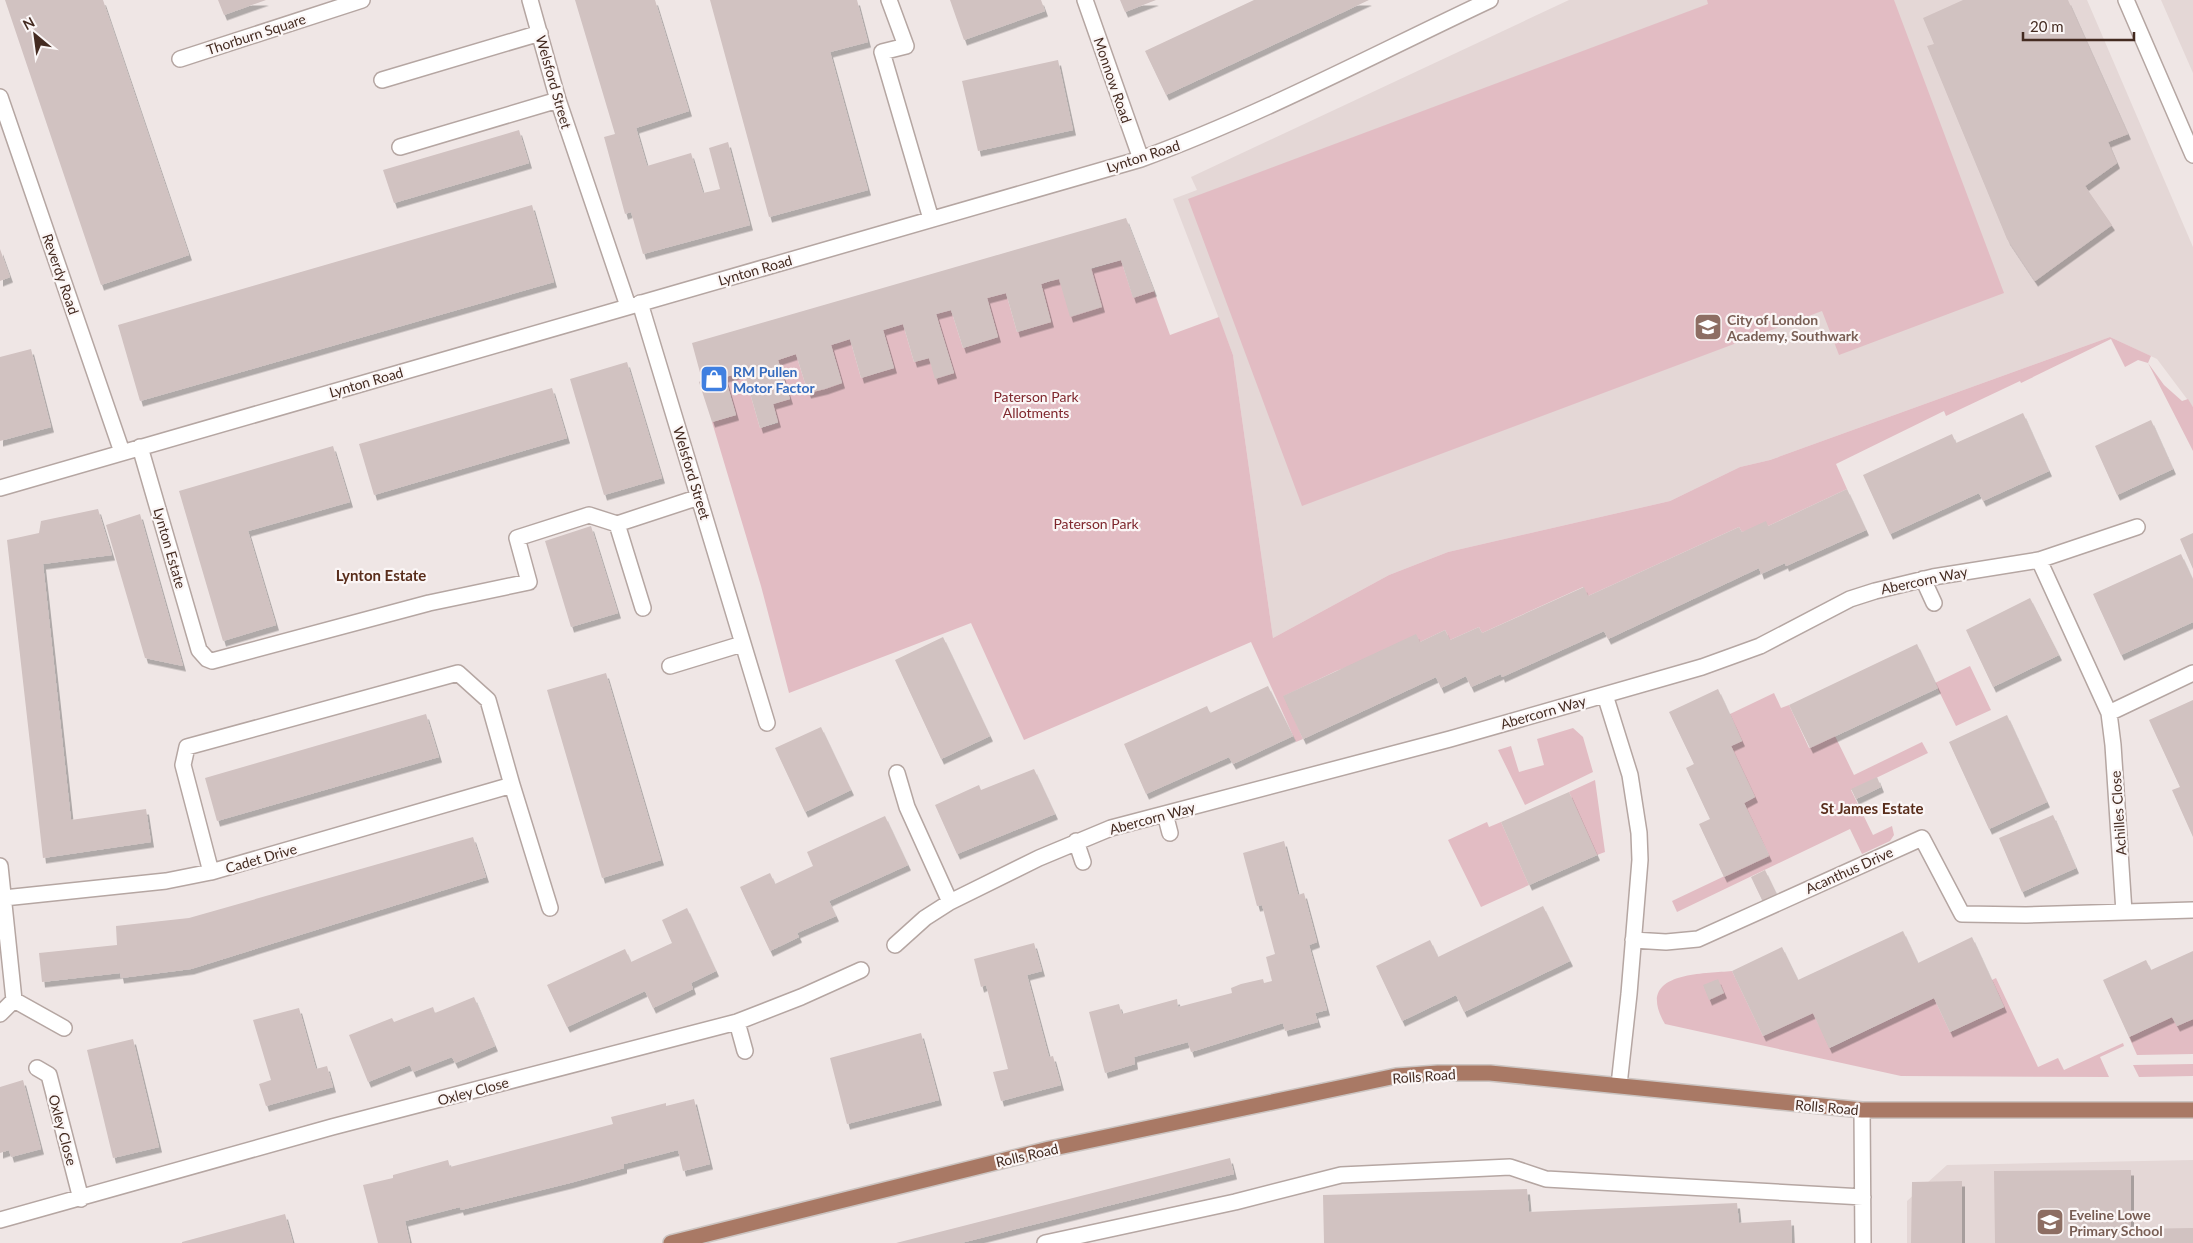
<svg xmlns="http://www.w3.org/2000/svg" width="2193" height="1243" font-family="Lato,sans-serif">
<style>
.built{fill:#e4d7d6}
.green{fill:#e2bcc3}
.building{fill:#d1c2c1;filter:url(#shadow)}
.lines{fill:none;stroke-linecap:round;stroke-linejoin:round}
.minor-casing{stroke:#b5a6a2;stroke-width:18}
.major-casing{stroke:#cbc4c1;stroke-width:18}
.minor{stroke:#fff;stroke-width:15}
.major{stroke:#a97965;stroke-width:15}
.labels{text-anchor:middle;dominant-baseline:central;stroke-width:4.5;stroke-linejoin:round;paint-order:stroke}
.street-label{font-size:14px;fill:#442b21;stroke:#fbf6f6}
.education-label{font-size:14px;font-weight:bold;fill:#785e54;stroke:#fbf6f6;text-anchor:start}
.shop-label{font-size:14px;font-weight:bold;fill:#366cbe;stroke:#fbf6f6;text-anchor:start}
.park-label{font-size:14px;fill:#7f272d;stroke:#fbf6f6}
.neighbourhood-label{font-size:15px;font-weight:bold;fill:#592d1b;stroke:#fbf6f6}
</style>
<defs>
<filter id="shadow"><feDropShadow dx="3" dy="5.5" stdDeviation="0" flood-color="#0004"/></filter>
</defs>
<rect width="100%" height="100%" fill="#efe6e5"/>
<path class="built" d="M 1569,0 L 2087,0 L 2193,247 L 2193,407 L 2157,359 L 2110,337 L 1770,460 L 1740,467 L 1670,501 L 1448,552 L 1389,575 L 1273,638 L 1233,355 L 1173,199 L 1197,190 L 1191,177 Z
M 2161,0 L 2193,0 L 2193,73 Z
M 2193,1160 L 2193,1243 L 1907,1243 L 1907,1201 L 1947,1165 Z"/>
<path class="green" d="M 1707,0 L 1894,0 L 2004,293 L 1839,355 L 1822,311 L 1302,506 L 1188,199 L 1708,4 Z
M 1121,260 L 1133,297 L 1154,291 L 1170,335 L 1219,317 L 1233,355 L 1273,638 L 1389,575 L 1448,552 L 1670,501 L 1740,467 L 1770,460 L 2110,337 L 2151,356 L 2148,363 L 2164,385 L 2182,401 L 2188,399 L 2193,407 L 2193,451 L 2148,363 L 2138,360 L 2125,367 L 2111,339 L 2021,383 L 2020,381 L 1946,416 L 1944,411 L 1836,464 L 1847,489 L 1768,526 L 1742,532 L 1739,527 L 1588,596 L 1583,587 L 1482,633 L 1479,627 L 1450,640 L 1445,630 L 1420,642 L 1336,671 L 1284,696 L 1303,739 L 1296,742 L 1251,642 L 1024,740 L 971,623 L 789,693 L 761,586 L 712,422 L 736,415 L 725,377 L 744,372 L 760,428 L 778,423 L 773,404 L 790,399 L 778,360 L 796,354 L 808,393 L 842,383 L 831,345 L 850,339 L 861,378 L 894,368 L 883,330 L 903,324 L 914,362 L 929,358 L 936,378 L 954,373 L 936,314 L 951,310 L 963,348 L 998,337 L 987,298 L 1006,293 L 1017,332 L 1051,322 L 1041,284 Z
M 1970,666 L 1991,710 L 1956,726 L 1935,683 Z
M 1774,693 L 1781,708 L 1789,705 L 1809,748 L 1835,736 L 1854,775 L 1922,742 L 1928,753 L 1851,790 L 1873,835 L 1892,826 L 1894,835 L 1890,841 L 1862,854 L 1850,829 L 1677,912 L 1672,901 L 1769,855 L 1744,803 L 1755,797 L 1731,746 L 1742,741 L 1730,714 Z
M 1573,728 L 1583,737 L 1593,772 L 1525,805 L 1498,750 L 1511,746 L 1519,772 L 1544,765 L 1537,739 Z
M 1595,780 L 1605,852 L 1597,855 L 1569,792 Z
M 1487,822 L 1489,827 L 1501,822 L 1529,885 L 1481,907 L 1448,840 Z
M 1732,971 L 1763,1036 L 1813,1013 L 1830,1048 L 1934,998 L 1950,1032 L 2004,1007 L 1992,980 L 1996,978 L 2038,1067 L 2058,1058 L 2064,1070 L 2123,1043 L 2124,1046 L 2100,1057 L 2109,1077 L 1901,1076 L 1665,1024 C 1634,972 1700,974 1732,971 Z
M 2172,1017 L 2177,1026 L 2193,1019 L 2193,1054 L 2137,1055 L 2129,1037 Z
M 2193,1064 L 2193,1076 L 2139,1077 L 2133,1065 Z"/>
<path class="building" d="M 5,0 L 103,0 L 189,255 L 101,285 Z
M 218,0 L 266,0 L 224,15 Z
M 575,0 L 655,0 L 689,111 L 636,128 L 647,166 L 691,153 L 703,193 L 712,191 L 720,189 L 709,148 L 728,142 L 750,225 L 643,254 L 631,212 L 625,214 L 604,137 L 615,134 Z
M 710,0 L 857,0 L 868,42 L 830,52 L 868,190 L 769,217 Z
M 950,0 L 1041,0 L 1045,11 L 964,40 Z
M 1120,0 L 1156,0 L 1125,12 Z
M 1254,0 L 1369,0 L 1166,95 L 1145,51 Z
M 1963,0 L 2068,0 L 2128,134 L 2108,142 L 2117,163 L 2085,186 L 2112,225 L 2035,281 L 2007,239 L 1927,46 L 1934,44 L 1923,18 Z
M 1058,60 L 1073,130 L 978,151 L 962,81 Z
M 519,130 L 529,163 L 394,203 L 383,170 Z
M 532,205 L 554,282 L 140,401 L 118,325 Z
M 1126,218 L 1154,291 L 1133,298 L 1121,260 L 1091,268 L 1102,307 L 1070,317 L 1059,279 L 1050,281 L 1041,284 L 1051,322 L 1017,332 L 1006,293 L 987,298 L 998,337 L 963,348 L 951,310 L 936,314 L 954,373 L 935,379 L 929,358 L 914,362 L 903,324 L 883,330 L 894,368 L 877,373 L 861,378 L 850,339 L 831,345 L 842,383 L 825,389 L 808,393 L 796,354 L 778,360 L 790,399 L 773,404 L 778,422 L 760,428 L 744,372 L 725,377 L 736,415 L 712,422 L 699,382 L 702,380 L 692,343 Z
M 0,249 L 10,277 L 0,281 Z
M 31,349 L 51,427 L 0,441 L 0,357 Z
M 627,362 L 662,478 L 604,495 L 570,379 Z
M 552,388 L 567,438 L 374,495 L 359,444 Z
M 2023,413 L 2049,471 L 1983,501 L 1979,493 L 1890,534 L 1863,475 L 1952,434 L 1956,443 Z
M 2151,420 L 2173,469 L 2117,495 L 2095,446 Z
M 333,446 L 350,502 L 248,531 L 276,625 L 223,641 L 179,491 Z
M 1847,489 L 1866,530 L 1786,566 L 1785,563 L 1761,574 L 1759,568 L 1608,639 L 1604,631 L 1502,677 L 1501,674 L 1471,687 L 1466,676 L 1441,688 L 1436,677 L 1303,739 L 1283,696 L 1416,634 L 1420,642 L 1445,630 L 1450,640 L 1479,627 L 1482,633 L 1584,587 L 1588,596 L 1739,527 L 1742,532 L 1766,521 L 1768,526 Z
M 98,509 L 112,555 L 43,564 L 71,820 L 146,809 L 151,842 L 43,858 L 7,540 L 39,533 L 41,521 Z
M 140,514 L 183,666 L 145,658 L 106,525 Z
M 591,526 L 618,613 L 571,627 L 545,541 Z
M 2193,533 L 2193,569 L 2180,539 Z
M 2181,554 L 2193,580 L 2193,622 L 2121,655 L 2093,594 Z
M 2030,598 L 2059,655 L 1993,687 L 1966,630 Z
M 943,637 L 990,736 L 941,759 L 895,660 Z
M 1917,644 L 1938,688 L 1810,748 L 1789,705 Z
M 606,673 L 661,860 L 602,878 L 547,690 Z
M 1268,686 L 1293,736 L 1233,764 L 1229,757 L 1146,794 L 1124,744 L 1207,706 L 1210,713 Z
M 1718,689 L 1742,741 L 1731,746 L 1755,797 L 1744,803 L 1769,856 L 1724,877 L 1699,824 L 1710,819 L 1686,768 L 1694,764 L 1669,712 Z
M 2193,700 L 2193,837 L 2172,790 L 2180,787 L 2149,720 Z
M 426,714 L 439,757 L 217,821 L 205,778 Z
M 2007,715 L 2047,802 L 1989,829 L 1949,742 Z
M 821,727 L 851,790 L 805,812 L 775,748 Z
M 1034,769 L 1055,814 L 957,854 L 935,805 L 979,785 L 981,790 Z
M 1877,777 L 1881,787 L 1856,799 L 1851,789 Z
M 1569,792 L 1597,855 L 1529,885 L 1501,822 Z
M 2053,815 L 2076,868 L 2022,892 L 1999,838 Z
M 885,816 L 908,865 L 829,901 L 836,916 L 797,933 L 799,937 L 770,951 L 740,887 L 770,873 L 775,884 L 813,866 L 807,852 Z
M 473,837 L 486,877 L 191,969 L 121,978 L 120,973 L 42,982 L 39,953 L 117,945 L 116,926 L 189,918 Z
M 1284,841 L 1298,895 L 1304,893 L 1317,942 L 1309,945 L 1327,1010 L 1315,1013 L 1318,1022 L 1285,1031 L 1283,1023 L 1191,1052 L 1188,1042 L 1134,1057 L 1135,1064 L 1105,1073 L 1089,1012 L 1119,1004 L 1122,1014 L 1177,999 L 1178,1007 L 1232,993 L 1231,988 L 1241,984 L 1263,979 L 1264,983 L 1272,981 L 1266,957 L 1275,954 L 1262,905 L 1257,906 L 1243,853 Z
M 1765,870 L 1777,895 L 1763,902 L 1751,877 Z
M 1543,906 L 1570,961 L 1464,1012 L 1456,995 L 1402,1021 L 1376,966 L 1430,940 L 1438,957 Z
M 687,908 L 716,971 L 691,983 L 693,989 L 653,1008 L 645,991 L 567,1027 L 547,985 L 625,949 L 631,962 L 672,943 L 662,920 Z
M 1903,931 L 1918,963 L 1972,937 L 2004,1007 L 1950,1032 L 1934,998 L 1829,1048 L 1813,1013 L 1763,1036 L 1732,971 L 1782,947 L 1798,980 Z
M 1034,943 L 1042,971 L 1027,975 L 1049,1057 L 1053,1056 L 1061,1085 L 1001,1101 L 993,1072 L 1008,1069 L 986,985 L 981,987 L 974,959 Z
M 2193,951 L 2193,1019 L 2177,1026 L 2172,1017 L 2129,1037 L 2103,980 L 2146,960 L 2151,970 Z
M 1718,979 L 1724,993 L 1709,1000 L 1703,985 Z
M 474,997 L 495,1046 L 455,1063 L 452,1057 L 413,1072 L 410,1065 L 368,1082 L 349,1035 L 392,1018 L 394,1022 L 433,1007 L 435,1013 Z
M 299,1008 L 316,1069 L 327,1066 L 333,1087 L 266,1106 L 259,1084 L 271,1080 L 253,1020 Z
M 921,1033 L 939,1100 L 847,1124 L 830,1058 Z
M 133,1039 L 159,1147 L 113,1158 L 87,1050 Z
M 23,1080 L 41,1149 L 11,1157 L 9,1150 L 0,1153 L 0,1087 Z
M 694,1099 L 710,1164 L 683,1171 L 678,1150 L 624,1164 L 624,1168 L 570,1183 L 461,1210 L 460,1207 L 405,1221 L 410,1243 L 378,1243 L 363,1185 L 393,1178 L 393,1175 L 448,1160 L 450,1167 L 522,1148 L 613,1124 L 611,1117 L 666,1103 L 666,1106 Z
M 1230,1158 L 1234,1174 L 961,1243 L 896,1243 Z
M 2131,1170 L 2131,1229 L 2193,1228 L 2193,1243 L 1995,1243 L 1994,1171 Z
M 1962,1181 L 1962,1243 L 1911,1243 L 1912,1182 Z
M 1527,1189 L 1529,1212 L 1737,1203 L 1739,1223 L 1791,1220 L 1792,1243 L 1324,1243 L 1323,1195 Z
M 285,1214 L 293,1243 L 182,1243 L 182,1242 Z"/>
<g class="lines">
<defs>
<path id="minor" d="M 530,0 L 558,100 L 628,306
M 889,0 L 906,46 L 882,52 L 931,219
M 1085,0 L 1141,159
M 2126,0 L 2193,155
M 180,59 L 362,0
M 382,80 L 540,33
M 0,97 L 122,452
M 400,147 L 558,100
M 640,303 L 767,723
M 140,447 L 199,650 L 207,659 L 212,661 L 429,603 L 529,582 L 517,538 L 589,515 L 617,524 L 699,497
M 0,488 L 1141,159 C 1261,115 1375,54 1490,0
M 617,524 L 643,608
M 2039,560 L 2109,713 L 2113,745 L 2124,912
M 1923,579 L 1934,603
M 670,666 L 742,644
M 1605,695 L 1630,775 L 1639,833 L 1640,860 L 1629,994 L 1619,1085
M 2109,713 L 2193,673
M 897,773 L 907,807 L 950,902
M 512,785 L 550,908
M 1165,814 L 1170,833
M 1076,841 L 1083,862
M 0,866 L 14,1000 L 0,1014
M 4,898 L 166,881 L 211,872 L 512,785 L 488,700 L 458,673 L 187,747 L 183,765 L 211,872
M 1633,940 L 1666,942 L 1698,939 L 1922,838 L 1962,914 L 2026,915 L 2193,910
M 895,945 L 925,918 L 950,902 L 1039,858 L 1111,828 L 1450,739 L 1702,667 L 1760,646 L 1850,599 L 1875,591 L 1933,577 L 2039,560 L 2137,527
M 14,1000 L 64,1028
M 737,1022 L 745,1051
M 37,1068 L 49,1075 L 81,1199
M 1862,1110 L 1863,1243
M 0,1220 L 332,1127 L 737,1022 L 801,997 L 861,970
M 1045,1243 L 1235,1202 L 1341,1175 L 1510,1167 L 1546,1179 L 1863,1197"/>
<path id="major" d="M 671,1243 L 1049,1149 L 1396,1076 L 1438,1073 L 1490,1073 L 1862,1110 L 2193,1110"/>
</defs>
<use href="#minor" class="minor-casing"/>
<use href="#major" class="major-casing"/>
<use href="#minor" class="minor"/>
<use href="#major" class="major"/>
</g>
<defs>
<symbol id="school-square" viewBox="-11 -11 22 22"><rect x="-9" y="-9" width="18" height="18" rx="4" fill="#8d6e63" stroke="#fbf6f6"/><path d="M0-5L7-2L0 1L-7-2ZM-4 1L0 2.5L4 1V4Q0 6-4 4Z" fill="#fff"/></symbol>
<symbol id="shop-square" viewBox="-11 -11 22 22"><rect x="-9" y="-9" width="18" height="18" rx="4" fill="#3f7fe0" stroke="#fbf6f6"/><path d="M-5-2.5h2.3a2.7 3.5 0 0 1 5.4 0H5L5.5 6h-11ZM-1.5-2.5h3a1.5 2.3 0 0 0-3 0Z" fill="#fff"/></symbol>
</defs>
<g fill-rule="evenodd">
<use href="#school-square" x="1692" y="311" width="32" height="32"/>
<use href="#shop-square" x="698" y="363" width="32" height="32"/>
<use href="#school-square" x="2034" y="1206" width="32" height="32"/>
</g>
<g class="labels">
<g class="street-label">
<text transform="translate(256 34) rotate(-18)">Thorburn Square</text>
<text transform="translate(1113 80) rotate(71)">Monnow Road</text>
<text transform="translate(554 82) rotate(74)">Welsford Street</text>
<text transform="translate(1143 156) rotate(-18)">Lynton Road</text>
<text transform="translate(755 270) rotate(-16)">Lynton Road</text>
<text transform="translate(61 274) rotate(71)">Reverdy Road</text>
<text transform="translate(366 382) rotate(-16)">Lynton Road</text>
<text transform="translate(692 473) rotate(73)">Welsford Street</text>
<text transform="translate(170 548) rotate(74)">Lynton Estate</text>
<text transform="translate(1924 580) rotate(-12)">Abercorn Way</text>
<text transform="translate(1543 712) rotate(-16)">Abercorn Way</text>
<text transform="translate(2118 813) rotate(-94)">Achilles Close</text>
<text transform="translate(1152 818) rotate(-15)">Abercorn Way</text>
<text transform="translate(261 858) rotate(-16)">Cadet Drive</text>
<text transform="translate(1849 870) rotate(-24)">Acanthus Drive</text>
<text transform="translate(1424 1076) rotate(-4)">Rolls Road</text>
<text transform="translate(473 1091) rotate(-15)">Oxley Close</text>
<text transform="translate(1827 1107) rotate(5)">Rolls Road</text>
<text transform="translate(63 1130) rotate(75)">Oxley Close</text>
<text transform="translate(1027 1155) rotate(-13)">Rolls Road</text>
</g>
<g class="education-label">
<text x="1727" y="319">City of London<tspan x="1727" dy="16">Academy, Southwark</tspan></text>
<text x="2069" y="1214">Eveline Lowe<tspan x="2069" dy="16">Primary School</tspan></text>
</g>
<g class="shop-label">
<text x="733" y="371">RM Pullen<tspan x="733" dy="16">Motor Factor</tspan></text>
</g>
<g class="park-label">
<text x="1036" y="396">Paterson Park<tspan x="1036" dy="16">Allotments</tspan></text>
<text x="1096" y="523">Paterson Park</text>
</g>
<g class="neighbourhood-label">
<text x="381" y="575">Lynton Estate</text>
<text x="1872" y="808">St James Estate</text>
</g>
</g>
<g transform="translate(35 35) rotate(331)" stroke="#fbf6f6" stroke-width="4" paint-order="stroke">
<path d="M0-4L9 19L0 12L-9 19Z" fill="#442b21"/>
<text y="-8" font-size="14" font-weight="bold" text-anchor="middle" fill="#442b21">N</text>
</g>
<path d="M2023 32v8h111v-8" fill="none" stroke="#442b21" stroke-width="2.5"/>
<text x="2030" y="32" font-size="15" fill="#442b21" stroke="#fbf6f6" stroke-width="4" paint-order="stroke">20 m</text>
</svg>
